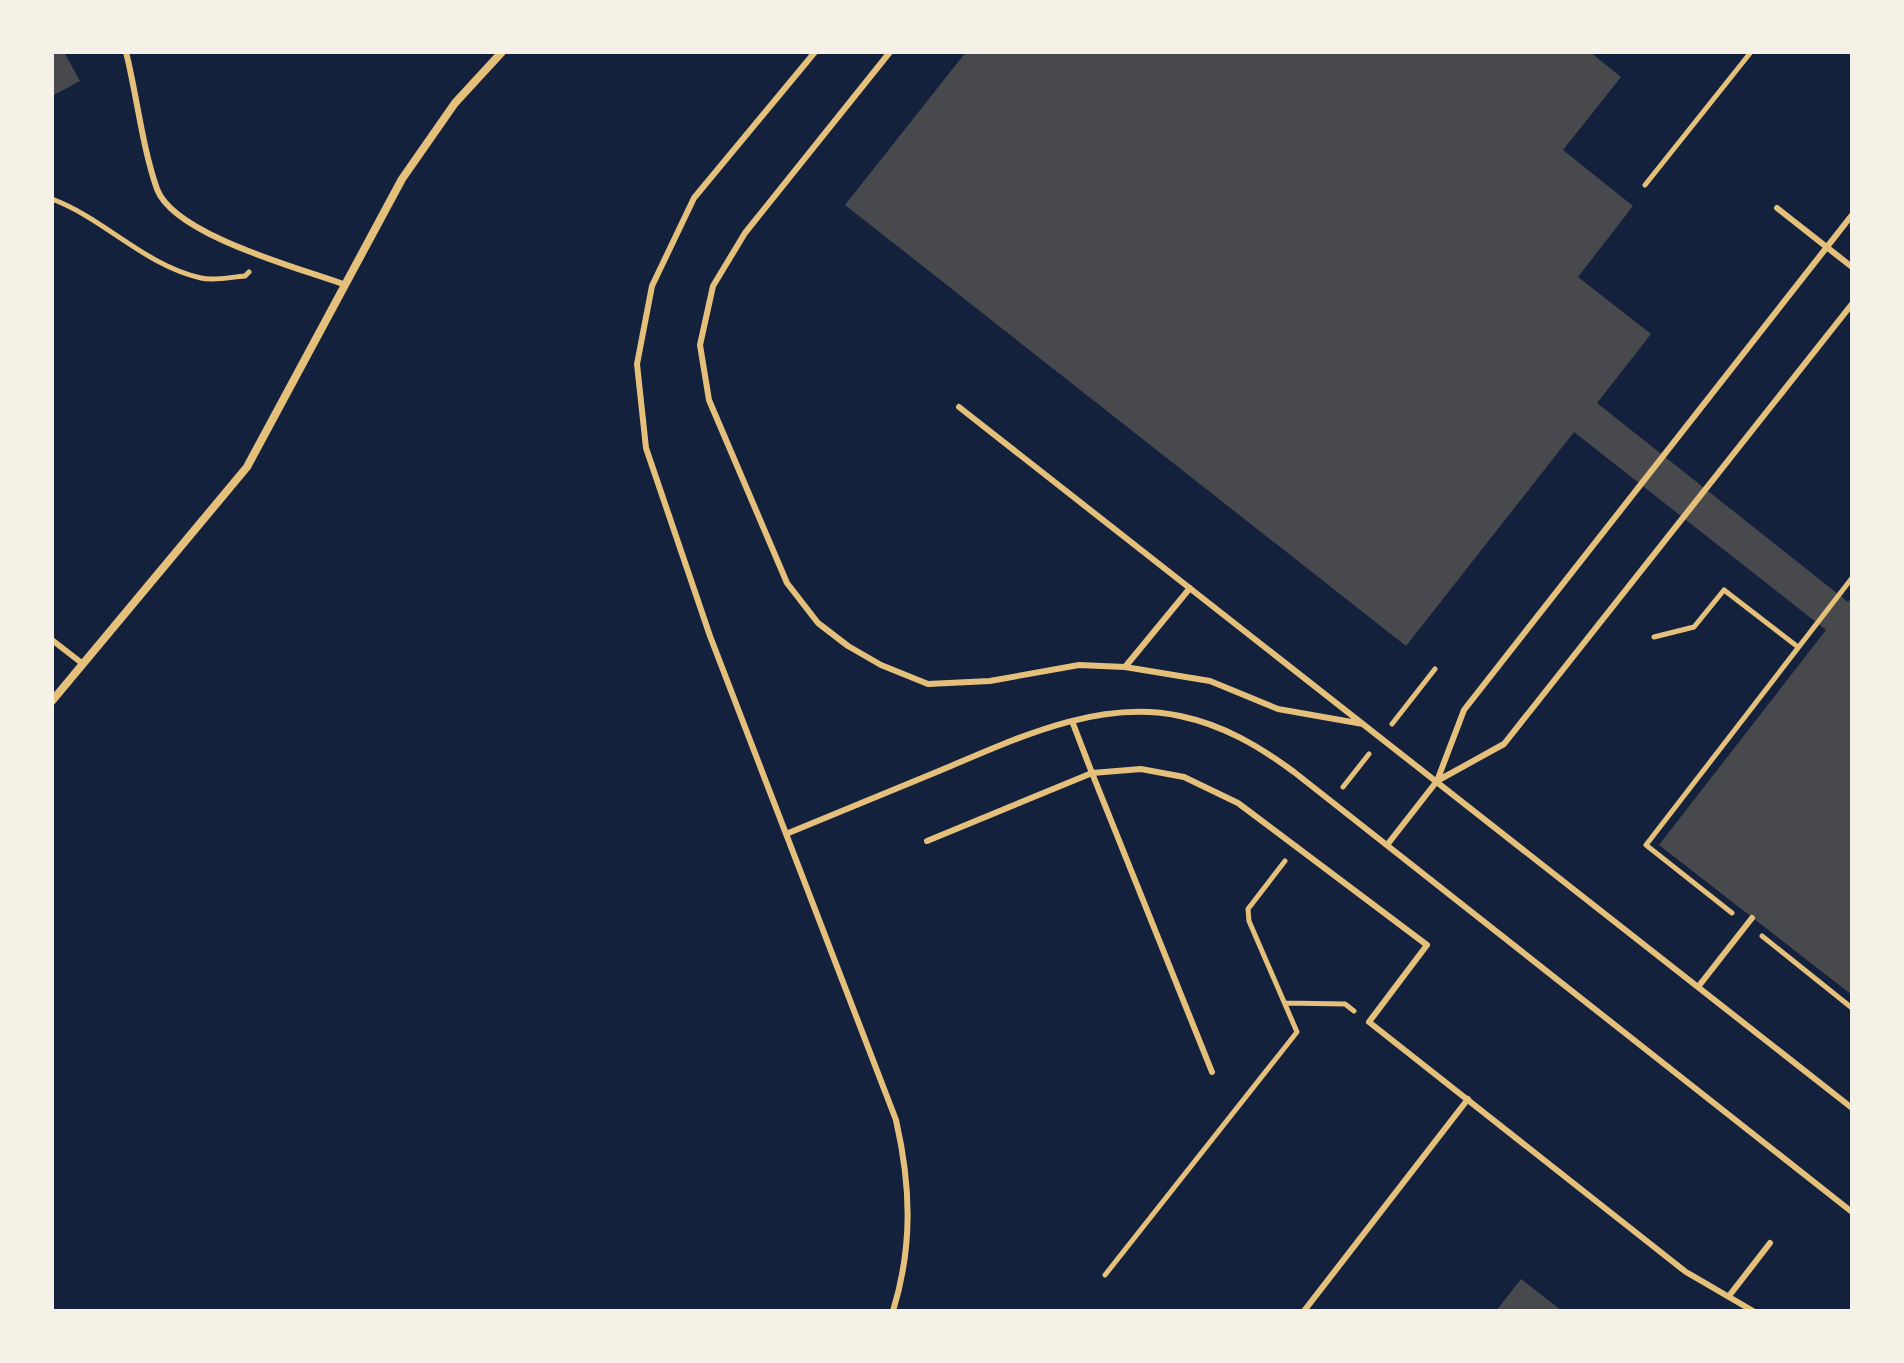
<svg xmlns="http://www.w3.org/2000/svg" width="1904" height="1363" font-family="Ubuntu,sans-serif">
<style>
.building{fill:#48494c}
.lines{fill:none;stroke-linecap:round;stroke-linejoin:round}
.path{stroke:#e5c07b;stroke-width:5}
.service{stroke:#e5c07b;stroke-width:6}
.minor{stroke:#e5c07b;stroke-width:8}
</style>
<rect width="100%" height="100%" fill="#14213d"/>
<path class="building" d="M 52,52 L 64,52 L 80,81 L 52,96 Z
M 966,52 L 1590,52 L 1621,77 L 1563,150 L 1633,206 L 1578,277 L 1651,334 L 1597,403 L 1848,602 L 1852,597 L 1852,995 L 1659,845 L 1826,630 L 1574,432 L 1406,646 L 845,205 Z
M 1521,1279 L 1562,1311 L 1496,1311 Z"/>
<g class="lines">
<path class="path" d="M 1645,185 L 1751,52
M 52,199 C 105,219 144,265 201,278 C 214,281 231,277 245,276 L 249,272
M 1654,637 L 1694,627 L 1724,590 L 1798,647
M 1392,724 L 1435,669
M 1343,787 L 1369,754
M 1732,913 L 1646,845 L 1852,578
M 1762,936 L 1852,1008
M 1285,1003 L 1345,1004 L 1354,1011
M 1105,1275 L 1297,1032 L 1249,921 L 1248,909 L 1285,861"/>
<path class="service" d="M 126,52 C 137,96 142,146 157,189 C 174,235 299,268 343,284
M 815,52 L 694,198 L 652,286 L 637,364 L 646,448 L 710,636 L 896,1120 C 911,1186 913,1246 893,1311
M 890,52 L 745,233 L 713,286 L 700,345 L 709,400 L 787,583 L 818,623 L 848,646 L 881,665 L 928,684 L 990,681 L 1079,665 L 1125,667 L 1210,681 L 1278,709 L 1363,724
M 1777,208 L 1852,267
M 959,407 L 1852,1108
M 52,640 L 83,664
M 1125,667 L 1190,588
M 1072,721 L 1092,773 L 1141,769 L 1184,777 L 1238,803 L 1427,945 L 1369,1022 L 1686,1272 L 1753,1311
M 1437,781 L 1504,744 L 1852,304
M 786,834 C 837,813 888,792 939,771 C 1013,740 1098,698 1180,716 C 1223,725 1259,746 1294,772 L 1852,1212
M 927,841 L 1092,773 L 1212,1072
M 1387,845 L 1437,781 L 1464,710 L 1852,215
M 1698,987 L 1752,918
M 1729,1296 L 1770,1243
M 1304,1311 L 1468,1099"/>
<path class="minor" d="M 52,701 L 247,467 L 402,179 L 455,103 L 502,52"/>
</g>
<rect width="1904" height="1363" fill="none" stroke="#f6f1e7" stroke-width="108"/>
</svg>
